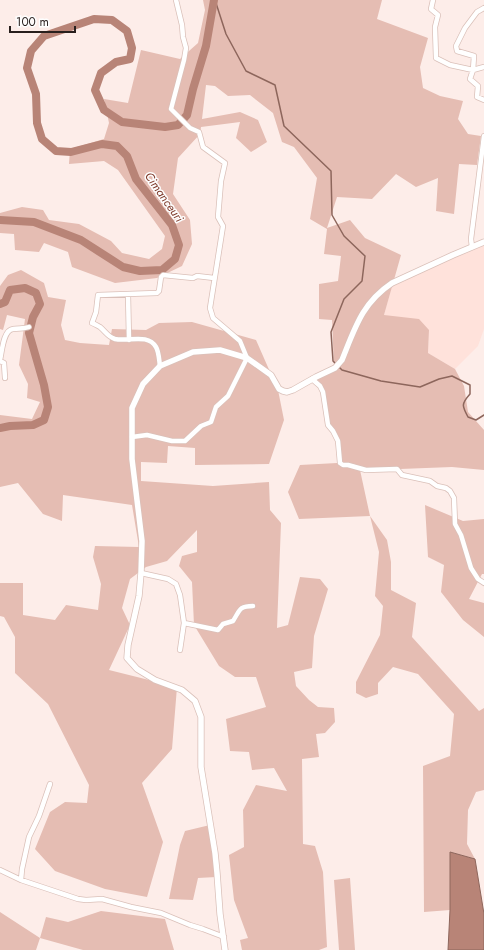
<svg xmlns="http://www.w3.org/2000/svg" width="484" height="950" font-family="Jost,sans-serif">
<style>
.built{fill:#ffe2db}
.green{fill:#e5bdb3}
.water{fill:#b88477;stroke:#8d665c}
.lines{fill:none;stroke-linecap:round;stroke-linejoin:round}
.stream{stroke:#8d665c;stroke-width:1.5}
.river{stroke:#b88477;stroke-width:8}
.minor-casing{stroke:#dac0b9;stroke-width:6}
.tertiary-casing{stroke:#dac0b9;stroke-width:7}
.minor{stroke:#fff;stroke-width:4.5}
.tertiary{stroke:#fff;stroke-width:5.5}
.labels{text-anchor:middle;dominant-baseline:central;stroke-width:3;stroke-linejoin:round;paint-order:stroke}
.water-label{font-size:12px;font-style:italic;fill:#7f3b2c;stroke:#fefefe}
</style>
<rect width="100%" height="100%" fill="#fdede9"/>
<path class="built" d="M 484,244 L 484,329 L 478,346 L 455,369 L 428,353 L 429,330 L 384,315 L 394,279 Z"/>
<path class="green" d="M 203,0 L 382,0 L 377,19 L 428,38 L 420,67 L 423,88 L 440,96 L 463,101 L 458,119 L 468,134 L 481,136 L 477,165 L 459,164 L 454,214 L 436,211 L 438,178 L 416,187 L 396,174 L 372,199 L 337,197 L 327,228 L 350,220 L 365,238 L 401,255 L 384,315 L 419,319 L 429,330 L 428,353 L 455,369 L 464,386 L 468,412 L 484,430 L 484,470 L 452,467 L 400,469 L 360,470 L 370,516 L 387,540 L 391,562 L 391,590 L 416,603 L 412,637 L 479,711 L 484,708 L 484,790 L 476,792 L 468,810 L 467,844 L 475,859 L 450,852 L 450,910 L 424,912 L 423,766 L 450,756 L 454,714 L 418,674 L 393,667 L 378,683 L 378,694 L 366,698 L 356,693 L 356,682 L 380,635 L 383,606 L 375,596 L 379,552 L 370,516 L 299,519 L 288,492 L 300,465 L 337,463 L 338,440 L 326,422 L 321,391 L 311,380 L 334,367 L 332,320 L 319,319 L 319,284 L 338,281 L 341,256 L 324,254 L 327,229 L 310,219 L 317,178 L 294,147 L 282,142 L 273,113 L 250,95 L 228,96 L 215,86 L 206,85 L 202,119 L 240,112 L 258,120 L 267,142 L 251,152 L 236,138 L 240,122 L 201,127 L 200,134 L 178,158 L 173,194 L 190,220 L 192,244 L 182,266 L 157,278 L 115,283 L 72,267 L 68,252 L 44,243 L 39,252 L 15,250 L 14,234 L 0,233 L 0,213 L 22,207 L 43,210 L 49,220 L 79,224 L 111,241 L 122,253 L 149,259 L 162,249 L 165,236 L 118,170 L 104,161 L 69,164 L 70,149 L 104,139 L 109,123 L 104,99 L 128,103 L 141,50 L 180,59 L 198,43 L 205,10 Z
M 21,270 L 44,283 L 48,297 L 66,300 L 61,325 L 65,340 L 80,343 L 109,345 L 112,329 L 146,330 L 159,323 L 192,322 L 256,340 L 278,390 L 284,420 L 269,464 L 195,465 L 195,448 L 168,446 L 167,463 L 141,462 L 141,481 L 213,486 L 269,482 L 270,510 L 281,523 L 277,628 L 288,625 L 300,577 L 320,579 L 328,589 L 314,636 L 312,668 L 294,672 L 296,686 L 309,700 L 318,707 L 334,708 L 335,722 L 325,733 L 316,734 L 319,757 L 302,759 L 303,844 L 315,846 L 323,872 L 327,947 L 319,950 L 242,950 L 240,940 L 248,938 L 234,900 L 229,855 L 244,847 L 243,810 L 256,785 L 287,791 L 274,768 L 252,770 L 249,752 L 230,751 L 226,719 L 266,707 L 256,677 L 235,677 L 219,666 L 194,625 L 192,582 L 179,566 L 182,556 L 197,552 L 197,530 L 167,561 L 146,567 L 130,579 L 122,608 L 130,625 L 109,670 L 177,687 L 172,749 L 142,783 L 163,842 L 147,897 L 105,889 L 55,871 L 35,849 L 50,812 L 65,802 L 87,803 L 89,785 L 48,704 L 15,673 L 15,637 L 4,617 L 0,616 L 0,583 L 23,583 L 23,615 L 55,620 L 66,605 L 98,610 L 101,584 L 93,557 L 95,546 L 139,547 L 132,505 L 63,495 L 62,521 L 43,514 L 18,483 L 0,487 L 0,415 L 32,419 L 40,402 L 27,398 L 28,384 L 19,365 L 25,319 L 7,315 L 3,330 L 0,329 L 0,286 L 8,275 Z
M 425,505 L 463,521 L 484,519 L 484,574 L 482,574 L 469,599 L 484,603 L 484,637 L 463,620 L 441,592 L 444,565 L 428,557 Z
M 210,825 L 216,877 L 198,878 L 193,900 L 169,899 L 180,845 L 185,831 Z
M 350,878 L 355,950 L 339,950 L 334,880 Z
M 101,911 L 165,919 L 174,950 L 83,950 L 40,938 L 36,950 L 0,950 L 0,912 L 40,938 L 46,917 L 68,922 Z"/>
<path class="water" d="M 450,852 L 475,859 L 484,914 L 484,950 L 448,950 L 450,910 Z"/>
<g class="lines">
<path class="stream" d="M 215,0 L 226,34 L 246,71 L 275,85 L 284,126 L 331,171 L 332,215 L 344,236 L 365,256 L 362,281 L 344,299 L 331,332 L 333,361 L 336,364
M 339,367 L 342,370 L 381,381 L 420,387 L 439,379 L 452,376 L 470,385 L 470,394 C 461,404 462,406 468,417 L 476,420 L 484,415"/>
<path class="river" d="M 0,220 L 34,222 L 81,240 L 123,267 L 140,271 L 162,270 L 175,259 L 179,245 L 172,225 L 136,179 L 127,156 L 117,146 L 102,144 L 71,152 L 56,151 L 42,139 L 37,123 L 36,94 L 27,68 L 31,51 L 44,36 L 94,19 L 112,20 L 127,31 L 132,48 L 130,59 L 116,62 L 101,73 L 95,90 L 104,110 L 122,122 L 165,127 L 178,125 L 187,115 L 193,89 L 206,46 L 214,0
M 0,304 L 5,302 L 10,290 L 25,288 L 36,293 L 40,304 L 33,317 L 29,333 L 44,385 L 48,407 L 44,420 L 33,425 L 10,426 L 0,428"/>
<defs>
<path id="minor" d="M 433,0 L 431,9 L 438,15 L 435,27 L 436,58 L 450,65 L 473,70 L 484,67
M 484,8 L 477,12 L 465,28 L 456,46 L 457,51 L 474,56 L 473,70 L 470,79 L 478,86 L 477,97 L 484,100
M 472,247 L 471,239 L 484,136
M 128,294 L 129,340
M 0,360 C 2,352 3,330 13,329 C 19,328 24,329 29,327
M 0,361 L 4,363 L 5,378
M 160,366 C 159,360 159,352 156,347 C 148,333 128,342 115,339 C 108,337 106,332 100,327 C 98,326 95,324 92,323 L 96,312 L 98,295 L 157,293 L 159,291 L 161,277 L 163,275 L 193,278 L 197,276 L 214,278
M 312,379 L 320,386 L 323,392 L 328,425 L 333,431 L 338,441 L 340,463 L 343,465 L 348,465 L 366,470 L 397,469 L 402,475 L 430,481 L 437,486 L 446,488 L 450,491 L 454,498 L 455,524 L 461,535 L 471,568 L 478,579 L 484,583
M 132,437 L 147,435 L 172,441 L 185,441 L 201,426 L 211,422 L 216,407 L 228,396 L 247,358 L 240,341 L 213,318 L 210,308 L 223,226 L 218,217 L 221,181 L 225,163 L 203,147 L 199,132 L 190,128 L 171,109 L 184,60 L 186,48 L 183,37 L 182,25 L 176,0
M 141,573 L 168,579 L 176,584 L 180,595 L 184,623 L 180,650
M 184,623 L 218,630 L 223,624 L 233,621 C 240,610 239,606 253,606
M 0,870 L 21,880 L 78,899 L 86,900 L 102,899 L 131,907 L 161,913 L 190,925 L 203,929 L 224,937
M 21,880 L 22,869 L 29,837 L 39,816 L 50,784"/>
<path id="tertiary" d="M 225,950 L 220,914 L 217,873 L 215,853 L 201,767 L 201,717 L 195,701 L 182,690 L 155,680 L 137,669 L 127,658 L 128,645 L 139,596 L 141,573 L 142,541 L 132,459 L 132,408 L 143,384 L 160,366 L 193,352 L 220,350 L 247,358 L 271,375 L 279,389 L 283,391 L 287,392 L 293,390 L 316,377 L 335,368 L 342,360 C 355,328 362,303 392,283 L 453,255 L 484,242"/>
</defs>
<use href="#minor" class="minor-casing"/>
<use href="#tertiary" class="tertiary-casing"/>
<use href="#minor" class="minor"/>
<use href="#tertiary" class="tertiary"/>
</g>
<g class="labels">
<g class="water-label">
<text transform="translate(164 197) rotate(55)">Cimanceuri</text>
</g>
</g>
<path d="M10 26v6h65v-6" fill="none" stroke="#281f1d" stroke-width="2"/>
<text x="16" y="26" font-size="12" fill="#281f1d" stroke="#fefefe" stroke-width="3" paint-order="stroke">100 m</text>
</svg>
